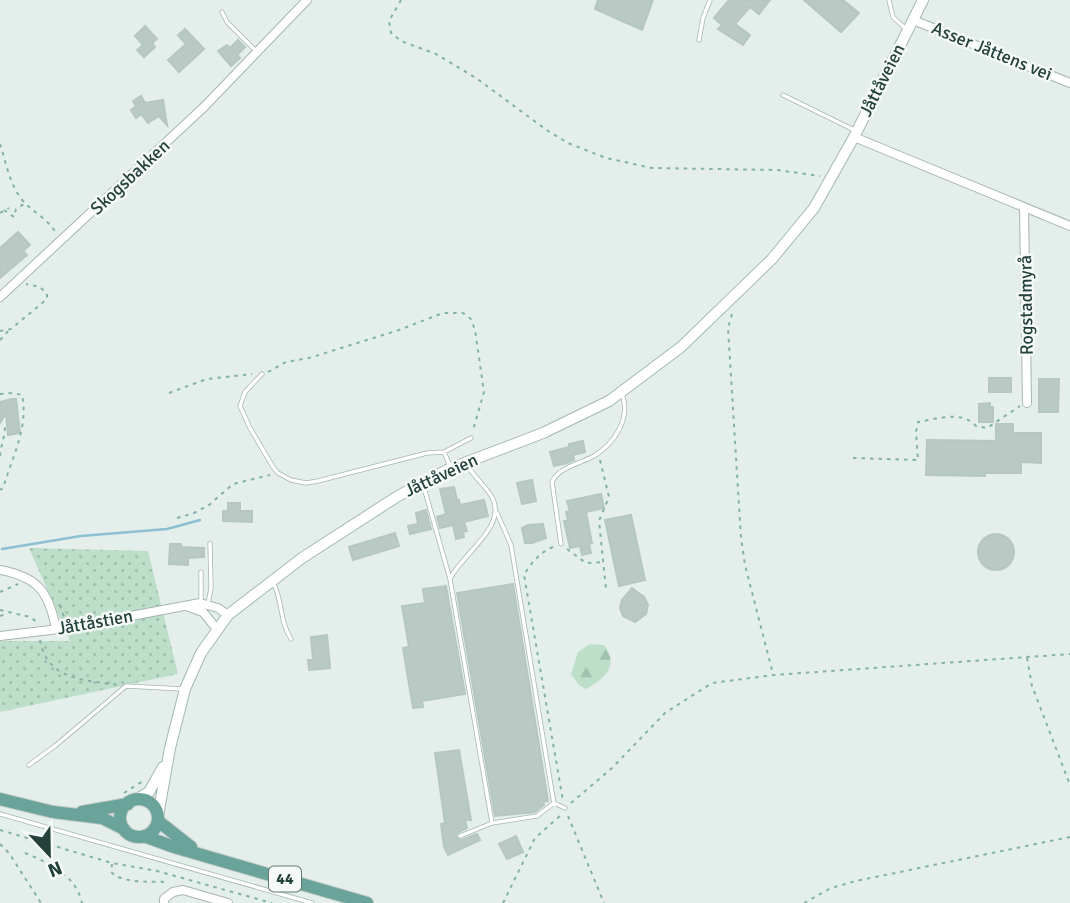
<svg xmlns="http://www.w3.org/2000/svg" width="1070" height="903" font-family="Signika,sans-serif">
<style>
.grass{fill:url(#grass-dots)}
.forest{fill:url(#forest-firs)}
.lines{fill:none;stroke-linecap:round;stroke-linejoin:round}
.stream{stroke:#8cc0d2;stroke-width:2.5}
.building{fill:#b9c9c4;stroke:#b6c7c2;stroke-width:2}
.lane-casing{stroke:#a6b6b2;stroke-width:5}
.street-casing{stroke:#a6b6b2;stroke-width:10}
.secondary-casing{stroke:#a2b9b4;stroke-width:12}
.primary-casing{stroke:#c1cac8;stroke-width:14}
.path{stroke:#85b1a8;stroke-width:2;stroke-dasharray:3.5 5;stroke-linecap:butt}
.lane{stroke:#fff;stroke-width:3.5}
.street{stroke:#fff;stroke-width:8}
.secondary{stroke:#fff;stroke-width:10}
.primary{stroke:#69a39a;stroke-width:12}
.labels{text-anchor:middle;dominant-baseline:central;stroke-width:5;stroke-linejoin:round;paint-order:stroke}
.shield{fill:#f5faf8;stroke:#627874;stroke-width:2}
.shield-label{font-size:16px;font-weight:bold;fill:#23403b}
.street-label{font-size:18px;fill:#23403b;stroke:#f5faf8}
</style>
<defs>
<pattern id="grass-dots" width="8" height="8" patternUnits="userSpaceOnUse" patternTransform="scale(1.75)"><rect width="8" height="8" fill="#bddfca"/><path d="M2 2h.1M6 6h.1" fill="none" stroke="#a2c0ae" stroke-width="1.8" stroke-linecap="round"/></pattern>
<pattern id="forest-firs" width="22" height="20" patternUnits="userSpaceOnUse" patternTransform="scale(1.75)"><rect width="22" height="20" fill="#bddfca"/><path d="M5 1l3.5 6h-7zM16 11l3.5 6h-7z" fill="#a2c0ae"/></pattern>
</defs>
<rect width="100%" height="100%" fill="#e4eeea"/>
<path class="grass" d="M 29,548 L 148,551 L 178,674 L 0,712 L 0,641 L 70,641 Z"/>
<path class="forest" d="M 590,644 L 604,645 C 620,666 604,679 586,689 L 579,685 L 571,674 L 578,652 Z"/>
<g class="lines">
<path class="stream" d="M 2,549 L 81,536 L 167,529 L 200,520"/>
</g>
<path class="building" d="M 598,0 L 653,0 L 642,30 L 595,9 Z
M 729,0 L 770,0 L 759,14 L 750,7 L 735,24 L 750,35 L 743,45 L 718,29 L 722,25 L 714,18 Z
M 804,0 L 843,0 L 859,13 L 841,32 Z
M 145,26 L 157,39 L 152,43 L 155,47 L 144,57 L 137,50 L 143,45 L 135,36 Z
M 185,29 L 204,49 L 179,72 L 168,60 L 186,44 L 178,35 Z
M 238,40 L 245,47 L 237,55 L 240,58 L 231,66 L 218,51 L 227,45 L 230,48 Z
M 141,96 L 145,103 L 163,100 L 167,125 L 159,116 L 148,123 L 141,114 L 136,118 L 131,110 L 136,106 L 133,101 Z
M 18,232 L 30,245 L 23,251 L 27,255 L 0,278 L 0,248 Z
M 989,378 L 1011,378 L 1011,392 L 989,392 Z
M 1039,379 L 1059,379 L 1058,412 L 1039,412 Z
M 12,399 L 16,399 L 20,433 L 8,435 L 6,413 L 0,423 L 0,402 Z
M 990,403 L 990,407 L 993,407 L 993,422 L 979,422 L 979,404 Z
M 996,424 L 1013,424 L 1013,433 L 1041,433 L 1041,463 L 1021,462 L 1021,473 L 985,473 L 985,476 L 926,475 L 927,440 L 996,441 Z
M 583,441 L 585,452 L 573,455 L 574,460 L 567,463 L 554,466 L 550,452 L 569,447 L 569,444 Z
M 532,480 L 536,501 L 522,504 L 517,483 Z
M 454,487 L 457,501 L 459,500 L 460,505 L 484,500 L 488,516 L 464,522 L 467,531 L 463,532 L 464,537 L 456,539 L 453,525 L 440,528 L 437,517 L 446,514 L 440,489 Z
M 601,494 L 604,508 L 586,512 L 592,543 L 589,544 L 591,553 L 582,555 L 580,546 L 570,548 L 564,521 L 568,521 L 566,512 L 570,511 L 567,501 Z
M 228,503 L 240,503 L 240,511 L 252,511 L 252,522 L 223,521 L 223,511 L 228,511 Z
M 426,510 L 431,529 L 410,534 L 408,526 L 418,524 L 416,513 Z
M 631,515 L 645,580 L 619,586 L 605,520 Z
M 543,524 L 546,538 L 532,543 L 525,543 L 522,528 L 528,525 Z
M 395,533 L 399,546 L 353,560 L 349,547 Z
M978 552a18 18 0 1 1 36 0a18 18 0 1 1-36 0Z
M 170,544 L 181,544 L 181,547 L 204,548 L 204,557 L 188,558 L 188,565 L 169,564 Z
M 513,584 L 548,801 L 543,802 L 544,805 L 535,812 L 495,816 L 457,593 Z
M 446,586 L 465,694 L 422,701 L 423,707 L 413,708 L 403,648 L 409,647 L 402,606 L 425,603 L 423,589 Z
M 632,588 L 644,597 L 648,605 L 646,614 L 635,622 L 623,616 L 620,608 L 622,600 Z
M 327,635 L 330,668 L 309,670 L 308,660 L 313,660 L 311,637 Z
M 459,750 L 471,820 L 465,820 L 467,828 L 457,833 L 456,837 L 461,840 L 477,834 L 480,840 L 448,855 L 444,847 L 441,824 L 445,823 L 435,753 Z
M 516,836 L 523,852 L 507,859 L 499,844 Z"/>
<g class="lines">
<defs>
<path id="lane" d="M 889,0 L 893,17 L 906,29
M 222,12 L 227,22 L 256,51
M 699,40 L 703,18 L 710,0
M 783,95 L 854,130
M 262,374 L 245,392 L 240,406 L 250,428 L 273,467 L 278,473 L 291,480 L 306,483 L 318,481 L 427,453 L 444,452
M 450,466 L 444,452 L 471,438
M 423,484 L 450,579 L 492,823
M 497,513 L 511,545 L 553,798 L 554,803 L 565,808
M 561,544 L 552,482 C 559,467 579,464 594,456 C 615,443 631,418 622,394
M 451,577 C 464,552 511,524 490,494 C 483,484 473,475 466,464
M 273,582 C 283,601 279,620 291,639
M 201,601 L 201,572
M 208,604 L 211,588 L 210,543
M 29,765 L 55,746 L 126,686 L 183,689
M 0,814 L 312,903
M 460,836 L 492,823 L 537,816 L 554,803"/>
<path id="street" d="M 913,20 L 1070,83
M 854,137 L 1070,226
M 1024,208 L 1027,403
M 0,297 L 204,107 L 307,0
M 0,570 C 38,577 49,592 56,629
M 189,607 L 203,612 L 216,628
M 0,636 L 67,628 L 200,603 L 218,608 L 228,615
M 164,903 L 164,899 L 173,892 L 183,890 L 228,903"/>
<path id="secondary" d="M 137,799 L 149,792 L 163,767
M 158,816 L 170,748 L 185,689 L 201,653 L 228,615 L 302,558 L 398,496 L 451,468 L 543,433 L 609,401 L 681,347 L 772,259 L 814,208 L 854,137 L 923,0"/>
<path id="primary" d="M 0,799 L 53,812 L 102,818 L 124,829
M120 818a19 19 0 1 1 38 0a19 19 0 1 1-38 0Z
M 82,812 L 128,804
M 158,821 L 191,847
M 144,836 L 174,847 L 367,903"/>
</defs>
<use href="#lane" class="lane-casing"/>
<use href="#street" class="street-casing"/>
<use href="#secondary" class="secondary-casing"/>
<use href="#primary" class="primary-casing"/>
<path class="path" d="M 401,0 L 389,21 L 391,33 L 401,41 L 436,54 L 476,78 L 548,131 L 568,143 L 606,158 L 652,168 L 777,170 L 820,176
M 0,144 C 6,162 10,186 23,201 C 34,213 47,218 56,233
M 4,210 L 14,217 L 16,209 L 24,204
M 0,213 L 9,208
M 732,314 L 728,328 L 741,538 L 745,565 L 773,674
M 0,331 L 11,329 L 47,299 L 47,294 L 40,287 L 26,284
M 0,340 L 10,329
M 268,372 L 286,362 L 309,358 L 399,330 L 443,313 L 463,313 L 471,319 L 475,330 L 484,392 L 473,430
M 169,393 L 207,379 L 252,374
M 0,394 L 13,393 L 22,395 C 29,426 12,458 3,488 L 0,490
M 0,456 C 1,445 5,436 5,426
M 853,458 L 918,460 L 916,432 L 918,422 C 936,419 962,410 976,426 L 987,428 L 1020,406
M 600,460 L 609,497 L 599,521 L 606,589
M 177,518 L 194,513 L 209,505 L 233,484 L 270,475
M 553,547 C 540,552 531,563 524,575 L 563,801
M 567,549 L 586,563 L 604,562
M 0,592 L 18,584
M 60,605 L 65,620
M 0,610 L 30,617 L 37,622
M 0,616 L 6,614
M 40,640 C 47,680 84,680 118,685
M 1027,658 L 1032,686 L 1070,785
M 124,793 L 143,781
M 571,803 L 612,768 L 665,713 L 712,683 L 774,675 L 1070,654
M 568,816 L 604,903
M 0,830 L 112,863 L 157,871 L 272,903
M 0,844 L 9,853 L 41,903
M 25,853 C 49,863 76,875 82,903
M 112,864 L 111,872 C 123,884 149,881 166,882 L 167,884
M 503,903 L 535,838 L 561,815
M 804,903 L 831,888 L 856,881 L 1070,837"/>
<use href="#lane" class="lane"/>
<use href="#street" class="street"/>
<use href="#secondary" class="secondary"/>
<use href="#primary" class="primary"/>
</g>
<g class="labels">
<rect class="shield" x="269" y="866.5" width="32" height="25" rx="5"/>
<g class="shield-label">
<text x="285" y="879">44</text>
</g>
<g class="street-label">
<text transform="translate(992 51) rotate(22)">Asser Jåttens vei</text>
<text transform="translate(882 80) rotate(-63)">Jåttåveien</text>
<text transform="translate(130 177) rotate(-43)">Skogsbakken</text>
<text transform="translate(1026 305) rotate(-91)">Rogstadmyrå</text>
<text transform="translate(441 475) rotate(-25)">Jåttåveien</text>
<text transform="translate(95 622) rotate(-10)">Jåttåstien</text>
</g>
</g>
<g transform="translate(49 854) rotate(158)" stroke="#f5faf8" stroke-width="5" paint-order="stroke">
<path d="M0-5L12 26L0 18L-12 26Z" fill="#23403b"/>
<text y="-10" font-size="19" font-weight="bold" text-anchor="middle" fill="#23403b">N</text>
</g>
</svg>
